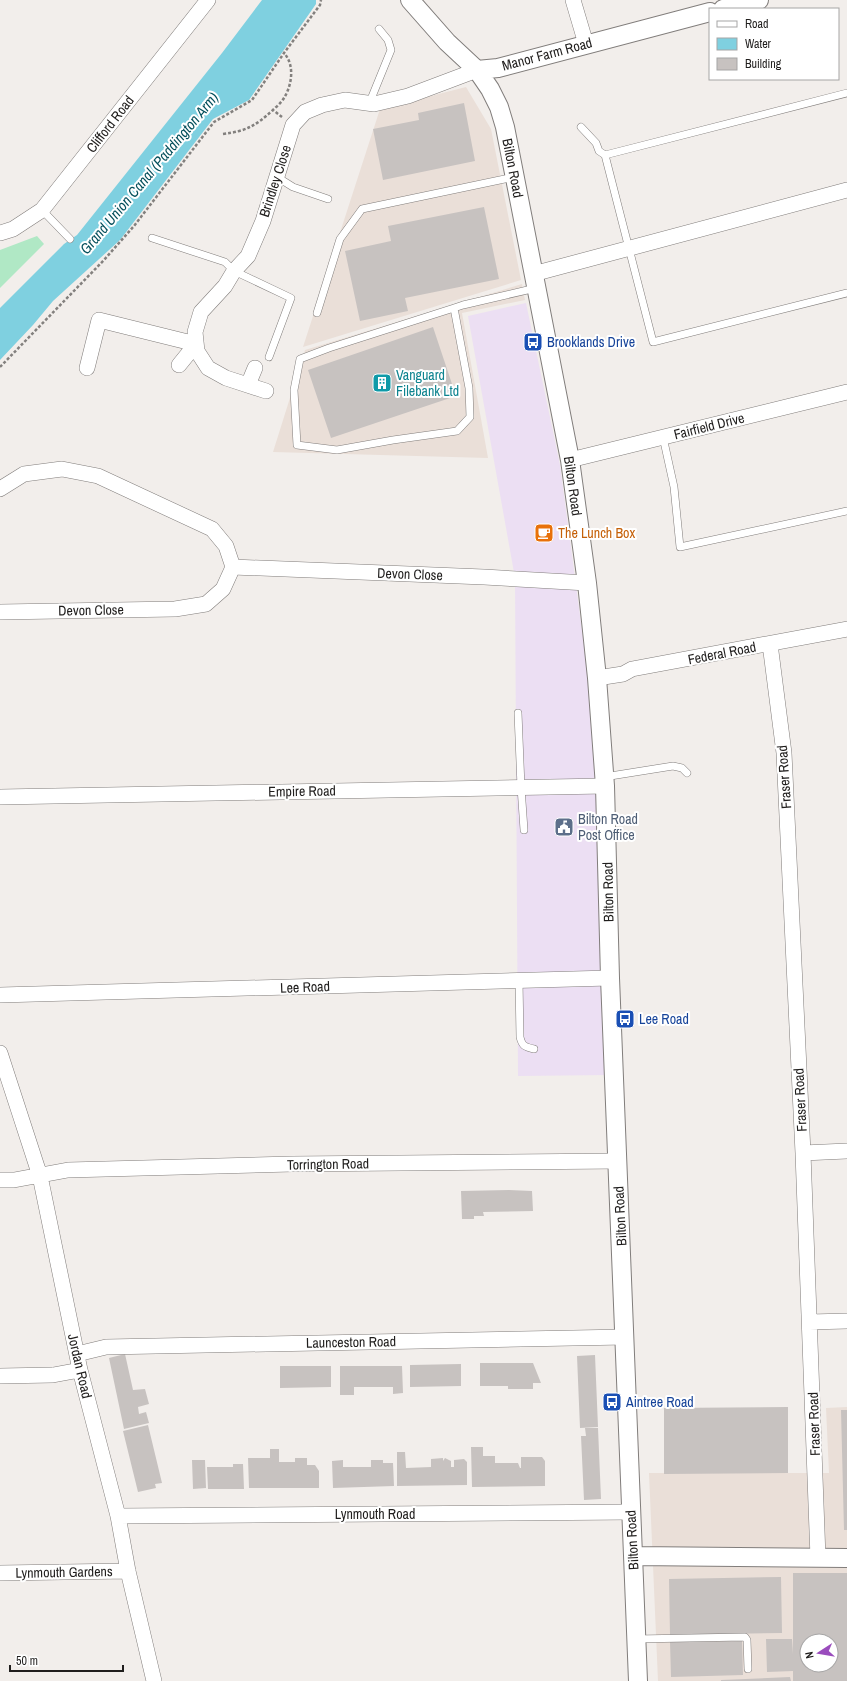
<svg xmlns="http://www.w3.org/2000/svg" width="847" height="1681" font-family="'Archivo Narrow',sans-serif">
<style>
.commercial{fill:#ecdff3}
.built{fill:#eadfd8;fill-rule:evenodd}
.green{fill:#b0e8c5}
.water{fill:#7fd0e0}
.building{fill:#c7c2c0;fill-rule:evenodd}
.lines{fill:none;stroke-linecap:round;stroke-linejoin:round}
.service-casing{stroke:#817d7b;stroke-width:8}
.minor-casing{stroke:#817d7b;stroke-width:16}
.tertiary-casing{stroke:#817d7b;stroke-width:20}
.path{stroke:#83807e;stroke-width:2.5;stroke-dasharray:3 2;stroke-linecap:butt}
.service{stroke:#fff;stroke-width:7}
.minor{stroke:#fff;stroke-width:15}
.tertiary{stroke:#fff;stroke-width:18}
.labels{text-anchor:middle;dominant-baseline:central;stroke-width:4;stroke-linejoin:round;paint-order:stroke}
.street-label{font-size:14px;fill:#201e1d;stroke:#fff}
.transit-label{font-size:14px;fill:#164399;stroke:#fff;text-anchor:start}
.culture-label{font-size:14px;fill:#0d838f;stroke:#fff;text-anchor:start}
.food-label{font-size:14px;fill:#c56008;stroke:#fff;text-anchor:start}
.service-label{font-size:14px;fill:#4e5e75;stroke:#fff;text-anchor:start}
.water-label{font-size:15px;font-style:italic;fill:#05505c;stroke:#fff}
</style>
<rect width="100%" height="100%" fill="#f2eeeb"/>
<path class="commercial" d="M 526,303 L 560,465 L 585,653 L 600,794 L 611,1075 L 518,1076 L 515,578 L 468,316 Z"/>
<path class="built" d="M 466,87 L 491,129 L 521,280 L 303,347 L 380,109 Z
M 522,284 L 525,300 L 462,313 L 488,458 L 273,452 L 305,350 Z
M 847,1407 L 847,1681 L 658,1681 L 649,1473 L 829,1473 L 826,1408 ZM 807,1641 L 831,1641 L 831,1665 L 807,1665 Z"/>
<path class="green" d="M 37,236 L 44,244 L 0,288 L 0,250 Z"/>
<path class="water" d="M 262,0 L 316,0 L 316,4 L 249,100 L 213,119 L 120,240 L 53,301 L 33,325 L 0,360 L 0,308 L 64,244 L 77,235 L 222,53 Z"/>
<path class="building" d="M 464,103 L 475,161 L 383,180 L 373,129 L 419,120 L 418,113 Z
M 484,207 L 499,279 L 405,298 L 408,311 L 360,321 L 345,251 L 391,241 L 388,226 Z
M 433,327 L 456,396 L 331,438 L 308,370 Z
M 509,1190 L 532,1191 L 533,1211 L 483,1212 L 484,1216 L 474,1216 L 474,1219 L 462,1219 L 461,1191 Z
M 125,1354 L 133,1390 L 145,1389 L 149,1404 L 138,1407 L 139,1414 L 146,1412 L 149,1423 L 124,1429 L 109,1358 Z
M 595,1355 L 598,1427 L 580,1428 L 577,1356 Z
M 480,1363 L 533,1363 L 541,1383 L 533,1383 L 533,1389 L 508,1389 L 508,1386 L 480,1386 Z
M 461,1364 L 461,1386 L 410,1387 L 410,1365 Z
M 280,1366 L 331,1366 L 331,1387 L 280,1388 Z
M 340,1366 L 402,1366 L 403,1393 L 393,1394 L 393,1387 L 354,1387 L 354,1395 L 340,1395 Z
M 788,1407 L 788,1473 L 664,1474 L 664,1408 Z
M 841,1410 L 847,1410 L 847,1530 L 844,1530 Z
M 148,1425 L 162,1483 L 155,1484 L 156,1488 L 138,1492 L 123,1431 Z
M 585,1428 L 598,1428 L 601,1499 L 584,1500 L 581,1436 L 586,1436 Z
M 471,1447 L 483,1447 L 483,1456 L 495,1456 L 495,1463 L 518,1463 L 520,1468 L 521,1468 L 521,1457 L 542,1457 L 545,1461 L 545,1486 L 472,1487 Z
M 270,1449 L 279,1449 L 279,1462 L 295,1462 L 295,1458 L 307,1458 L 307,1465 L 315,1465 L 319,1471 L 319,1488 L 249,1488 L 248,1458 L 270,1458 Z
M 397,1452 L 405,1452 L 406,1468 L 431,1467 L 431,1459 L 443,1458 L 443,1461 L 445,1458 L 451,1461 L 451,1467 L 454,1467 L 454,1460 L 464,1459 L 467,1462 L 467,1485 L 397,1486 Z
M 192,1460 L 205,1460 L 206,1488 L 193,1489 Z
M 343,1460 L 343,1467 L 371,1467 L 371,1460 L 383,1460 L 383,1463 L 393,1463 L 394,1486 L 333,1488 L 332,1461 Z
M 233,1464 L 243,1464 L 244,1489 L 208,1489 L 207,1467 L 233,1467 Z
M 793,1573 L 847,1573 L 847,1681 L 793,1681 L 793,1671 L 767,1672 L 766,1639 L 792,1639 L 793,1654 ZM 807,1641 L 831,1641 L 831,1665 L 807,1665 Z
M 781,1577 L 782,1633 L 670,1635 L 669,1579 Z
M 742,1641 L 743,1675 L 671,1677 L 670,1642 Z
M 790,1677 L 791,1681 L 721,1681 L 721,1680 Z"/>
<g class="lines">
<defs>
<path id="service" d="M 847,93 L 605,155 L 653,342 L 847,293
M 369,104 L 391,50 L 388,40 L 379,29
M 581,127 L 596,143 L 599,151 L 605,155
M 277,177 L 293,187 L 328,199
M 42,210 L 70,239
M 152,238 L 225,262 L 234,271 L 291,298 L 269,357
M 454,308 L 469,388 L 470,417 L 457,431 L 393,440 L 337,450 L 297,445 L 294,390 L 300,359 L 329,348 L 454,308 L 463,305 L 536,288
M 317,313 L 340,239 L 362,209 L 514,177
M 663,437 L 674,487 L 680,547 L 847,511
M 518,713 L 521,787 L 524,830
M 604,777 L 673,766 L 682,768 L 687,773
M 519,981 L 520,1037 C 522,1046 525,1047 534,1049
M 636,1639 L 745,1637 L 747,1640 L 748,1669"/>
<path id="minor" d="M 573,0 L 586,44
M 0,233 L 13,229 L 42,210 L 208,0
M 533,274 L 847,190
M 87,368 L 99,320 L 196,344 L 179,365
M 248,385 L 255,368
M 266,391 L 226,378 L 208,368 L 197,351 L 195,332 L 201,312 L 225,286 L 234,271 L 248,256 L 263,221 L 293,125 L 305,112 L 322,105 L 345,100 L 374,104 L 408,96 L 477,70
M 570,460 L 847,392
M 0,489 L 24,474 L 62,469 L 98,476 L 212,529 L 226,546 L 233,567 L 223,589 L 206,604 L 175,609 L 0,612
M 233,567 L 484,577 L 587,583
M 770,644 L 784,753 L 803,1153 L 818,1558
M 597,678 L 623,674 L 632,669 L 847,629
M 0,797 L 605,786
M 0,995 L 610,978
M 0,1053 L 40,1176 L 80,1370 L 118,1516 L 128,1571 L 154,1681
M 803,1153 L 847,1151
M 0,1180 L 14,1180 L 68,1170 L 292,1164 L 618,1161
M 810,1322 L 847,1321
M 77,1354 L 106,1347 L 625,1337
M 0,1376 L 53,1375 L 80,1370
M 118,1516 L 631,1512
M 0,1573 L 128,1571"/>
<path id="tertiary" d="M 410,0 L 447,42 L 477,70 L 490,89 L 499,107 L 505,127 L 570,460 L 587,583 L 597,678 L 605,786 L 610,978 L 638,1681
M 723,9 L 759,0
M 477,70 L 498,68 L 710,12
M 634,1556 L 847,1558"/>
</defs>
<use href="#service" class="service-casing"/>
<use href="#minor" class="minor-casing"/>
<use href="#tertiary" class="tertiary-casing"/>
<path class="path" d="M 282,117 L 273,110 C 276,107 281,103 284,98 C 292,85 295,65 284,53
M 223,134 C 247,131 255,126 273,110
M 0,367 L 104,260 L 134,226 L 214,122 L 252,100 L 284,53 L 320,5 L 321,0"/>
<use href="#service" class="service"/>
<use href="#minor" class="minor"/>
<use href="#tertiary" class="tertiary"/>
</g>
<defs>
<symbol id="bus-square" viewBox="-11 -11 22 22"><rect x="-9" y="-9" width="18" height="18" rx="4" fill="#1a4fb4" stroke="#fff"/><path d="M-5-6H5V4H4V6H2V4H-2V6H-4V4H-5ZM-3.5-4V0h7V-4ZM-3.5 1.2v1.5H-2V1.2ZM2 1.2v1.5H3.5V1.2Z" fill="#fff"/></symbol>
<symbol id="building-square" viewBox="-11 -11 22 22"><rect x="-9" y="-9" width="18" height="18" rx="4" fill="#0f9aa8" stroke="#fff"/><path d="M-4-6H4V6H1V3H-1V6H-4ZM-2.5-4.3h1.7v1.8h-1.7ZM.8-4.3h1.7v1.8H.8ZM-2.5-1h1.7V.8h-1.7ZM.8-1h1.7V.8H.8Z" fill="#fff"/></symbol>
<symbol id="cafe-square" viewBox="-11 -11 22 22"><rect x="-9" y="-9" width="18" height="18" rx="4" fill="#e8710a" stroke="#fff"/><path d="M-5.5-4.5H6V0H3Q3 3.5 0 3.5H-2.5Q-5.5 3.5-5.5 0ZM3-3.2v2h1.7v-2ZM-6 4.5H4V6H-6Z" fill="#fff"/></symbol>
<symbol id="civic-square" viewBox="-11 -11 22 22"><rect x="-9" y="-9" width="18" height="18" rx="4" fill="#5c6f8a" stroke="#fff"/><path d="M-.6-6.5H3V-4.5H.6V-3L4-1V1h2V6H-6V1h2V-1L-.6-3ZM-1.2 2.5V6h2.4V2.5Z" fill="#fff"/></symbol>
</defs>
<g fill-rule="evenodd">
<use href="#bus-square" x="522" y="331" width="22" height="22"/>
<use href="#building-square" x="371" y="372" width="22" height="22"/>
<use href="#cafe-square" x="533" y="522" width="22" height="22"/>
<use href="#civic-square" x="553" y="816" width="22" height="22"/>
<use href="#bus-square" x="614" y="1008" width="22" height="22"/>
<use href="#bus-square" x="601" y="1391" width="22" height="22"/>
</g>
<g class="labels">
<g class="street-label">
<text transform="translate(547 54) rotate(-15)">Manor Farm Road</text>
<text transform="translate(110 124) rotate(-52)">Clifford Road</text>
<text transform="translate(513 168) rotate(79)">Bilton Road</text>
<text transform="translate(275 181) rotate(-72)">Brindley Close</text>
<text transform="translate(709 426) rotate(-14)">Fairfield Drive</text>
<text transform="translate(573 486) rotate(82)">Bilton Road</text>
<text transform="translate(410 574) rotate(2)">Devon Close</text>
<text transform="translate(91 610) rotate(-1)">Devon Close</text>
<text transform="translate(722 653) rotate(-11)">Federal Road</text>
<text transform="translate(784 777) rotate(-94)">Fraser Road</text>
<text transform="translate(302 791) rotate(-1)">Empire Road</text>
<text transform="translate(608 892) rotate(-91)">Bilton Road</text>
<text transform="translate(305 987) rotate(-2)">Lee Road</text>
<text transform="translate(800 1100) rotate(-93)">Fraser Road</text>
<text transform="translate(328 1164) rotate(-1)">Torrington Road</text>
<text transform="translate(620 1216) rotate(-93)">Bilton Road</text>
<text transform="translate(351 1342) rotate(-1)">Launceston Road</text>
<text transform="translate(80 1366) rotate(77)">Jordan Road</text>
<text transform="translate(814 1424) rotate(-92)">Fraser Road</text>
<text x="375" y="1514">Lynmouth Road</text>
<text transform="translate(632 1540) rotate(-93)">Bilton Road</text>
<text transform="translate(64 1572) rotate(-1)">Lynmouth Gardens</text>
</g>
<g class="transit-label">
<text x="547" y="342">Brooklands Drive</text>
<text x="639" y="1019">Lee Road</text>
<text x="626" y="1402">Aintree Road</text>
</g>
<g class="culture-label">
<text x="396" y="375">Vanguard<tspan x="396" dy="16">Filebank Ltd</tspan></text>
</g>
<g class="food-label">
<text x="558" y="533">The Lunch Box</text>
</g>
<g class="service-label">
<text x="578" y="819">Bilton Road<tspan x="578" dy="16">Post Office</tspan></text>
</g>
<g class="water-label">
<text transform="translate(149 173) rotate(-50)">Grand Union Canal (Paddington Arm)</text>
</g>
</g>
<rect x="709" y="8" width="130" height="72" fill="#ffffff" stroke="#a6a5a5"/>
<rect x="717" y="21" width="20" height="6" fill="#ffffff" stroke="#a6a5a5"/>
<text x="745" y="28" font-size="12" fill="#201e1d">Road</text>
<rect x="717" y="38" width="20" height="12" fill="#7fd0e0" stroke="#a6a5a5"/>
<text x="745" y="48" font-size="12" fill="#201e1d">Water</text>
<rect x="717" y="58" width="20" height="12" fill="#c7c2c0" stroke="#a6a5a5"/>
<text x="745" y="68" font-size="12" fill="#201e1d">Building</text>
<g transform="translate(819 1653) rotate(258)"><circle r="19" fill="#ffffff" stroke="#a6a5a5"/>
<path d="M0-3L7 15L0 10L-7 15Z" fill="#9a4cbd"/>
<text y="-6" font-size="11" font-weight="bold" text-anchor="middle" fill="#201e1d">N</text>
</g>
<path d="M10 1665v6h113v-6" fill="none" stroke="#201e1d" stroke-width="2"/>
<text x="16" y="1665" font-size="12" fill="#201e1d" stroke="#ffffff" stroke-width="3" paint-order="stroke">50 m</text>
</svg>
